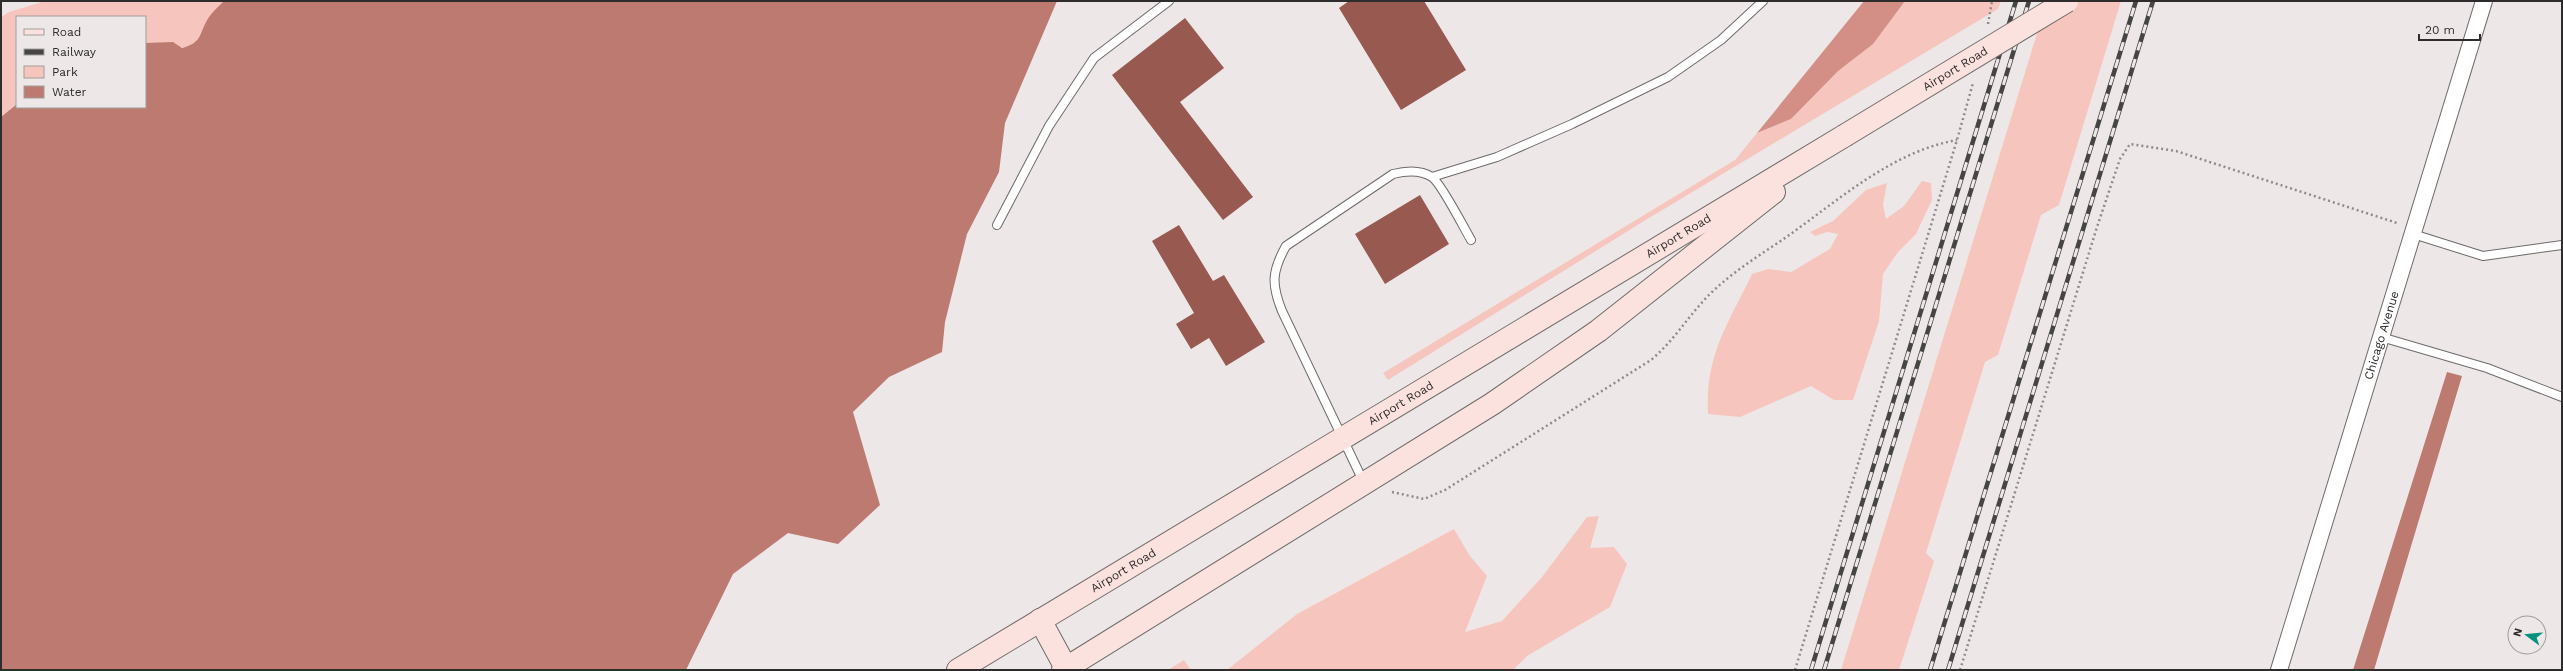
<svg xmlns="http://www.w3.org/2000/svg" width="2563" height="671" font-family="'Work Sans',sans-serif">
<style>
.green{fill:#f6c6be}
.forest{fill:#d38f85}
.water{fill:#bc7a70}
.building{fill:#975950}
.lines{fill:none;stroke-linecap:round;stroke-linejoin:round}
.service-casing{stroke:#6f6b6a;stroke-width:10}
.minor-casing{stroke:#6f6b6a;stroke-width:18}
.secondary-casing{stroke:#6f6b6a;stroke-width:24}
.path{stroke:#8f8b8b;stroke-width:2.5;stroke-dasharray:2 3;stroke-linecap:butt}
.service{stroke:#fff;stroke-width:8}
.minor{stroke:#fff;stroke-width:16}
.secondary{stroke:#fce2df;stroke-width:22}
.rail-casing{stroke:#474444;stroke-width:4.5}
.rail{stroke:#ede8e7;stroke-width:3;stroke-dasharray:9;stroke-linecap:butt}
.secondary-bridge-casing{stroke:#6f6b6a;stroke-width:24;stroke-linecap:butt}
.secondary-bridge{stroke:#fce2df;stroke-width:22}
.labels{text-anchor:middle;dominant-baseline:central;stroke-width:4;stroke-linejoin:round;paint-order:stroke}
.street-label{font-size:12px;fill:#2e2c2c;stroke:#ede8e7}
</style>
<rect width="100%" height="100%" fill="#ede8e7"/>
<path class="green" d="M 45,1 L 224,1 L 209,17 L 203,31 L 193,46 C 177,50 162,42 145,43 L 145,17 L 17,17 L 17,104 L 1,117 L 1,17 L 9,12 Z
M 1905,1 L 2001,1 L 1998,9 L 1644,221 L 1388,380 L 1383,373 L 1735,160 L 1757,133 L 1791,119 L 1838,70 L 1872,44 Z
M 2047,1 L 2121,1 L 2059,205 L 2041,215 L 1998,355 L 1985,362 L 1926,553 L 1934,561 L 1899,670 L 1841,670 Z
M 1922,181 L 1931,183 L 1932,200 L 1916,234 L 1898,252 L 1883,274 L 1879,321 L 1853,400 L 1834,400 L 1811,386 L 1740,417 L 1708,414 C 1705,355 1728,324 1752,274 L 1768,269 L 1791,272 L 1830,249 L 1838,234 L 1827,232 L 1815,236 L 1810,232 L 1833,221 L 1866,190 L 1887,183 L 1883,205 L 1886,219 L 1904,206 Z
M 1599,516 L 1590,548 L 1614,547 L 1627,564 L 1610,607 L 1527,656 L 1513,670 L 1227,670 L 1297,614 L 1454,529 L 1470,556 L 1487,576 L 1465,632 L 1502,621 L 1542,577 L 1587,517 Z
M 1184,660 L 1191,670 L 1168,670 Z"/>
<path class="forest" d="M 1864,1 L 1905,1 L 1873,44 L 1838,71 L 1791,119 L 1757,133 Z"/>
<path class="water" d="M 224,1 L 1057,1 L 1005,123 L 999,172 L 967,234 L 945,322 L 942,352 L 889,377 L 853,412 L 880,505 L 838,544 L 788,533 L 733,574 L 686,670 L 1,670 L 1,117 L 17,104 L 17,107 L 145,107 L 145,43 L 173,42 L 182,48 C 203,43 199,32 209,17 C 213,11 219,6 224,1 Z
M 2447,372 L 2462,376 L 2374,670 L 2353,670 Z"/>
<path class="building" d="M 1349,1 L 1424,1 L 1466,70 L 1401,110 L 1339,8 Z
M 1185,18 L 1224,68 L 1180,102 L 1253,197 L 1223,220 L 1112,75 Z
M 1420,195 L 1449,244 L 1385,284 L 1355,234 Z
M 1179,225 L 1213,281 L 1224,275 L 1265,342 L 1226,366 L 1209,338 L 1191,349 L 1176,324 L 1194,313 L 1152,241 Z"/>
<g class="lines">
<defs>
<path id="service" d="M 1432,177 L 1497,157 L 1572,124 L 1668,77 L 1721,40 L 1763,1
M 997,225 L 1049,126 L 1094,58 L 1169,1
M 2413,234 L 2483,256 L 2562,245
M 2381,337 L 2487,368 L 2562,397
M 1364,483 L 1282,311 C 1271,284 1272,271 1286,246 L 1393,174 C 1405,171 1421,170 1432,177 C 1441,183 1464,228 1471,240"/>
<g id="minor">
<path id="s1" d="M 2279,670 L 2484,1"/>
</g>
<g id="secondary">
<path d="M 1040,620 L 1066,668"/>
<path id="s2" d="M 958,670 L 1844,136"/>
<path d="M 1063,670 L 1492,404 L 1598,331 L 1774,192"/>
</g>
</defs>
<use href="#service" class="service-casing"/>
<use href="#minor" class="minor-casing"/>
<use href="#secondary" class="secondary-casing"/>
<path class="path" d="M 1988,24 L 1992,1
M 1392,492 L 1424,499 L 1445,490 L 1651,360 C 1675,340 1690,313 1712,292 C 1734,271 1760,255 1785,238 C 1839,200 1891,152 1957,140
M 1795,670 L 1957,140 L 1973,83
M 1960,670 L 2097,227 L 2120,159 L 2130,144 L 2176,151 L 2397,223"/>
<use href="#service" class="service"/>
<use href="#minor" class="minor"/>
<use href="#secondary" class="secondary"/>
<defs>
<path id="rail" d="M 1811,670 L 2016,1
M 1824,670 L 2029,1
M 1930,670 L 2136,1
M 1948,670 L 2153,1"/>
</defs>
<use href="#rail" class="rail-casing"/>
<use href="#rail" class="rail"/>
<defs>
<g id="secondary-bridge">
<path id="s3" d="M 1844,136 L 2067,1"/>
</g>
</defs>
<use href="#secondary-bridge" class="secondary-bridge-casing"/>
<use href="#secondary-bridge" class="secondary-bridge"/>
</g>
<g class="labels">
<g class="street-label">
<text stroke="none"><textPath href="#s3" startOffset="130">Airport Road</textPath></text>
<text stroke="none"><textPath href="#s2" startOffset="841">Airport Road</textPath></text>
<text stroke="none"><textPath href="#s1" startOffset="350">Chicago Avenue</textPath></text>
<text stroke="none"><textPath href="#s2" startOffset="517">Airport Road</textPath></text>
<text stroke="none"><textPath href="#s2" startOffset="193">Airport Road</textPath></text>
</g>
</g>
<rect width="2563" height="671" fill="none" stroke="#2e2c2c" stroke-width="4"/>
<rect x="16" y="16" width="130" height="92" fill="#ede8e7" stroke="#a19d9c"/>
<rect x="24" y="29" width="20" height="6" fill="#fce2df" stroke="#a19d9c"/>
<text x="52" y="36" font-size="12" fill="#2e2c2c">Road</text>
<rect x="24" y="49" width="20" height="6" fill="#474444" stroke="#a19d9c"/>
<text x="52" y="56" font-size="12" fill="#2e2c2c">Railway</text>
<rect x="24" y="66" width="20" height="12" fill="#f6c6be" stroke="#a19d9c"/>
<text x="52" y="76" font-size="12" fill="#2e2c2c">Park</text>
<rect x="24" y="86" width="20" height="12" fill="#bc7a70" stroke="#a19d9c"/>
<text x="52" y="96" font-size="12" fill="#2e2c2c">Water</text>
<g transform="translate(2527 635) rotate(286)"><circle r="19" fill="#ede8e7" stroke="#a19d9c"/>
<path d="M0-3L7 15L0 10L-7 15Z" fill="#04937f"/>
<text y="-6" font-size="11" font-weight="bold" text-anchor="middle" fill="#2e2c2c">N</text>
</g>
<path d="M2419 34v6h61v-6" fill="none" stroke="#2e2c2c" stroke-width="2"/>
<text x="2425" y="34" font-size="12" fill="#2e2c2c" stroke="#ede8e7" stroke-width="3" paint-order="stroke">20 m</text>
</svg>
